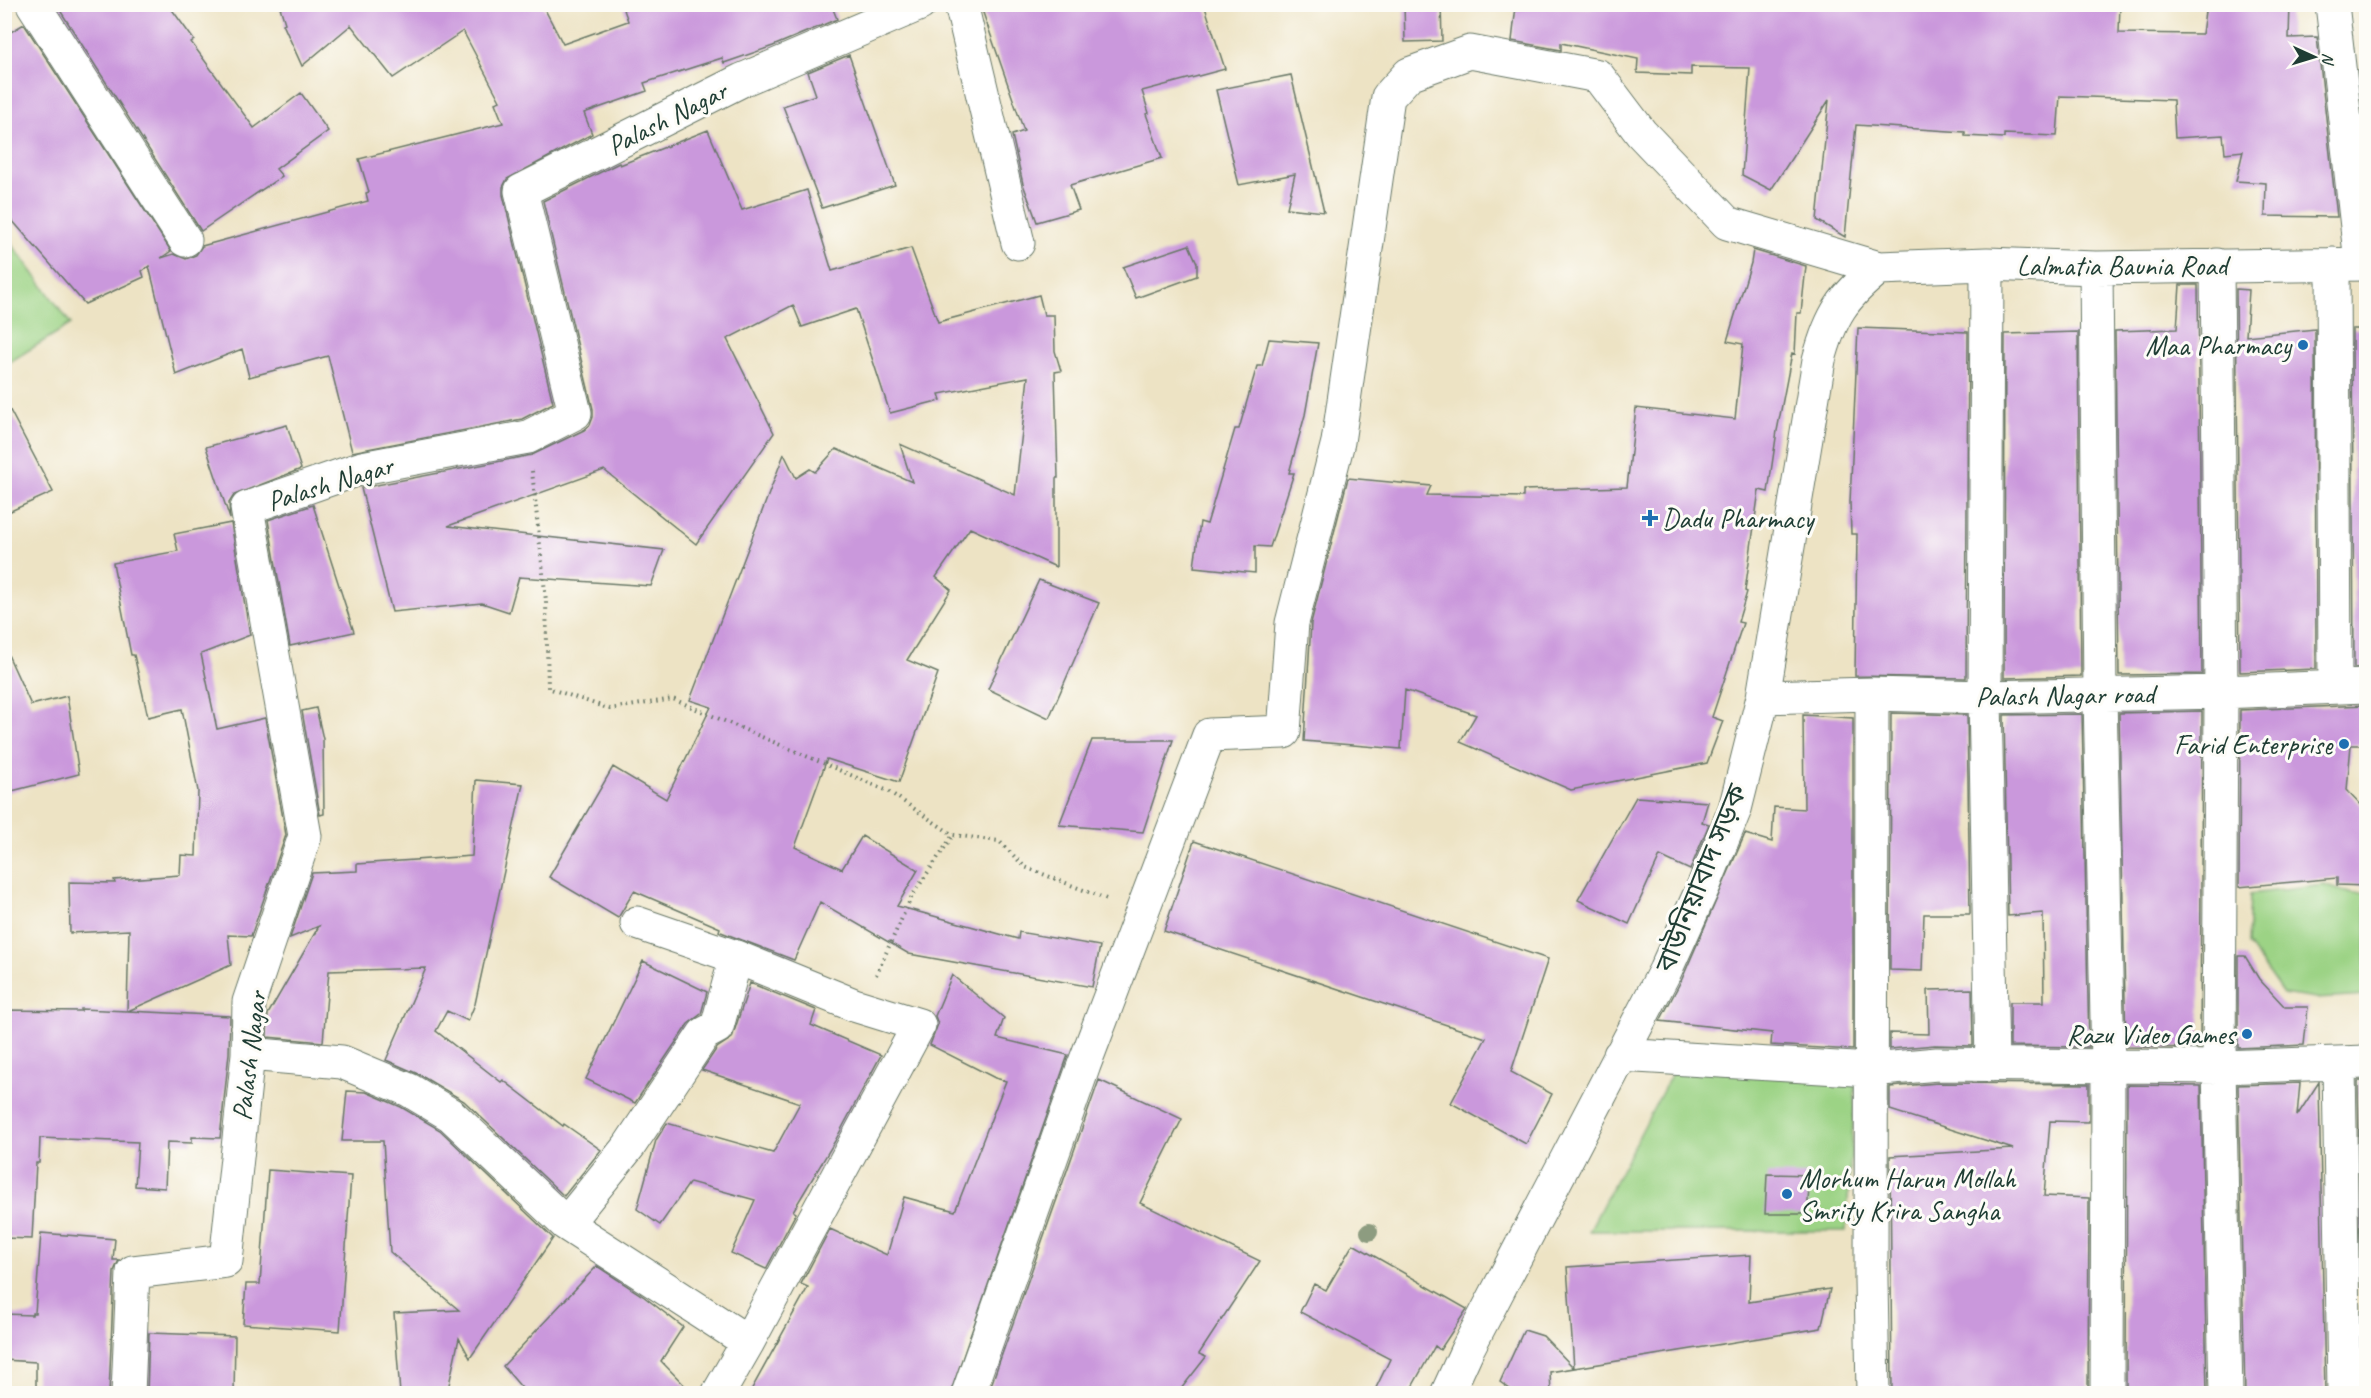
<svg xmlns="http://www.w3.org/2000/svg" width="2371" height="1398" font-family="Caveat,'Noto Sans Bengali',sans-serif">
<style>
.green{fill:#9cd385;stroke:#5e885c;stroke-width:1.5}
.building{fill:#ca98dc}
.lines{fill:none;stroke-linecap:round;stroke-linejoin:round}
.minor-casing{stroke:#677766;stroke-width:35}
.path{stroke:#677766;stroke-width:4;stroke-dasharray:1.5 4.5;stroke-linecap:butt}
.minor{stroke:#fff;stroke-width:33}
.tree{fill:#8d9c80}
.poi-dot{fill:#1f6fb2;stroke:#fdfcf7;stroke-width:2}
.labels{text-anchor:middle;dominant-baseline:central;stroke-width:6;stroke-linejoin:round;paint-order:stroke}
.street-label{font-size:28px;fill:#1f3d34;stroke:#fdfcf7}
.poi-label{font-size:28px;fill:#1f3d34;stroke:#fdfcf7;text-anchor:end}
</style>
<rect width="100%" height="100%" fill="#fdfcf7"/>
<filter id="ink" filterUnits="userSpaceOnUse"><feTurbulence type="fractalNoise" baseFrequency=".0167" numOctaves="2"/><feDisplacementMap in="SourceGraphic" scale="12" xChannelSelector="R" yChannelSelector="G"/><feConvolveMatrix kernelMatrix="1 2 1 2 8 2 1 2 1" color-interpolation-filters="sRGB"/></filter>
<filter id="wash" filterUnits="userSpaceOnUse"><feTurbulence type="fractalNoise" baseFrequency=".008" numOctaves="4" result="noise"/><feDisplacementMap in="SourceGraphic" scale="24" xChannelSelector="R" yChannelSelector="G"/><feGaussianBlur stdDeviation="1.35" result="paint"/><feColorMatrix in="noise" values="0 0 0 0 0 0 0 0 0 0 0 0 0 0 0 0 0 1.4 0 .05"/><feComposite in="paint" operator="in"/></filter>
<g filter="url(#wash)">
<rect width="100%" height="100%" fill="#ede3c4"/>
<path class="green" d="M 5,235 L 71,324 L 5,365 Z
M 2324,885 L 2352,894 L 2366,893 L 2366,996 L 2316,999 L 2283,994 L 2248,944 L 2250,894 Z
M 1679,1060 L 1856,1077 L 1846,1231 L 1589,1231 Z"/>
<g id="blocks">
<path class="building" d="M 56,4 L 168,4 L 194,40 L 191,42 L 254,128 L 301,93 L 328,131 L 276,169 L 282,176 L 201,231 Z
M 279,4 L 542,4 L 563,44 L 628,21 L 622,4 L 831,4 L 837,19 L 773,46 L 724,63 L 722,58 L 644,83 L 647,91 L 584,113 L 592,134 L 507,179 L 503,187 L 503,195 L 553,403 L 522,419 L 352,452 L 328,356 L 249,377 L 242,349 L 176,375 L 149,266 L 142,271 L 144,277 L 85,304 L 4,211 L 4,36 L 24,24 L 171,251 L 161,258 L 174,254 L 186,259 L 196,255 L 202,246 L 368,201 L 366,193 L 369,192 L 359,159 L 503,123 L 495,103 L 500,101 L 463,31 L 393,78 L 351,25 L 302,66 L 283,24 L 285,23 Z
M 980,4 L 1204,4 L 1225,69 L 1142,91 L 1149,113 L 1146,114 L 1162,158 L 1070,185 L 1079,210 L 1037,222 L 1023,184 L 1012,135 L 1024,131 Z
M 1404,4 L 1441,4 L 1442,41 L 1405,42 Z
M 1594,4 L 2120,4 L 2119,33 L 2202,34 L 2206,4 L 2290,4 L 2289,38 L 2317,37 L 2337,217 L 2265,216 L 2266,183 L 2236,181 L 2243,151 L 2225,153 L 2223,135 L 2175,138 L 2173,100 L 2060,96 L 2057,136 L 2004,134 L 2004,138 L 1965,136 L 1965,132 L 1856,125 L 1845,237 L 1817,220 L 1829,100 L 1771,190 L 1742,175 L 1750,68 L 1691,67 L 1691,75 L 1637,73 L 1638,59 L 1561,43 L 1561,50 L 1512,41 L 1516,6 L 1593,8 Z
M 849,55 L 895,185 L 822,208 L 783,106 L 816,95 L 808,72 Z
M 1291,75 L 1305,133 L 1324,212 L 1287,208 L 1295,174 L 1239,185 L 1216,90 Z
M 708,130 L 742,210 L 807,190 L 832,271 L 911,248 L 938,322 L 1039,295 L 1044,315 L 1054,315 L 1055,351 L 1061,371 L 1055,372 L 1058,478 L 1056,478 L 1056,567 L 970,528 L 936,577 L 951,590 L 907,660 L 938,673 L 899,782 L 827,759 L 795,847 L 842,869 L 862,836 L 918,870 L 897,906 L 1018,939 L 1019,932 L 1100,946 L 1092,987 L 909,954 L 820,902 L 794,960 L 721,932 L 719,931 L 720,928 L 634,891 L 618,918 L 549,877 L 613,767 L 666,799 L 711,707 L 690,700 L 784,454 L 796,478 L 810,469 L 815,472 L 836,449 L 912,482 L 900,444 L 1015,495 L 1028,377 L 939,394 L 941,400 L 890,413 L 856,309 L 802,327 L 793,305 L 727,339 L 774,433 L 696,544 L 604,470 L 448,526 L 664,550 L 651,586 L 519,577 L 509,612 L 482,603 L 392,612 L 361,488 L 532,455 L 584,430 L 590,425 L 593,417 L 593,409 L 543,201 L 619,163 L 620,165 Z
M 1189,245 L 1197,263 L 1197,276 L 1136,298 L 1123,267 Z
M 1753,250 L 1806,266 L 1801,313 L 1797,313 L 1795,354 L 1792,353 L 1777,431 L 1768,492 L 1759,490 L 1745,591 L 1747,592 L 1738,622 L 1743,623 L 1712,717 L 1723,721 L 1707,763 L 1571,790 L 1460,742 L 1476,715 L 1405,690 L 1401,749 L 1304,741 L 1311,623 L 1348,478 L 1431,486 L 1427,495 L 1523,497 L 1523,490 L 1627,487 L 1636,408 L 1735,419 L 1743,344 L 1727,341 L 1751,263 Z
M 2180,285 L 2198,285 L 2202,674 L 2119,675 L 2115,331 L 2177,329 Z
M 2236,289 L 2249,290 L 2246,336 L 2315,329 L 2316,669 L 2240,672 Z
M 1858,328 L 1968,332 L 1966,678 L 1855,676 L 1857,534 L 1851,534 L 1850,502 Z
M 2352,329 L 2367,329 L 2367,667 L 2354,668 Z
M 2078,332 L 2081,676 L 2004,678 L 2005,334 Z
M 1269,339 L 1318,343 L 1305,415 L 1289,473 L 1294,473 L 1270,547 L 1255,546 L 1255,573 L 1194,567 L 1200,522 L 1207,524 L 1235,429 L 1239,429 L 1257,366 L 1262,366 Z
M 4,399 L 53,492 L 4,514 Z
M 287,425 L 301,469 L 234,495 L 229,503 L 230,519 L 206,447 Z
M 313,505 L 354,632 L 290,646 L 268,520 Z
M 231,523 L 250,635 L 201,654 L 217,729 L 265,718 L 286,835 L 251,936 L 228,935 L 231,965 L 128,1011 L 230,1016 L 229,1053 L 220,1138 L 192,1137 L 192,1143 L 167,1142 L 165,1188 L 135,1186 L 138,1142 L 40,1138 L 39,1163 L 36,1163 L 32,1239 L 4,1238 L 4,1010 L 81,1011 L 81,1009 L 127,1011 L 129,930 L 70,933 L 69,882 L 115,883 L 114,880 L 180,875 L 181,855 L 196,856 L 198,791 L 182,709 L 148,717 L 134,655 L 131,655 L 113,563 L 178,551 L 174,534 Z
M 1039,580 L 1099,603 L 1049,718 L 988,689 Z
M 4,646 L 31,705 L 67,696 L 79,774 L 4,793 Z
M 2367,705 L 2367,745 L 2351,745 L 2347,790 L 2367,811 L 2367,886 L 2337,885 L 2337,878 L 2239,887 L 2240,710 Z
M 316,708 L 323,739 L 324,814 L 320,815 L 302,711 Z
M 2202,711 L 2200,1048 L 2126,1047 L 2119,713 Z
M 1891,713 L 1967,715 L 1970,914 L 1924,914 L 1922,971 L 1890,970 Z
M 2082,714 L 2089,1047 L 2010,1046 L 2010,1002 L 2044,1002 L 2043,913 L 2008,916 L 2004,715 Z
M 1803,715 L 1853,718 L 1853,1050 L 1771,1045 L 1772,1033 L 1660,1021 L 1682,979 L 1745,834 L 1772,842 L 1774,807 L 1804,809 Z
M 1092,740 L 1173,740 L 1143,832 L 1059,825 Z
M 476,780 L 523,784 L 475,1004 L 468,1021 L 447,1011 L 436,1031 L 501,1082 L 503,1080 L 563,1126 L 564,1124 L 601,1150 L 564,1196 L 464,1101 L 418,1074 L 386,1060 L 426,968 L 329,971 L 323,1042 L 267,1037 L 268,1014 L 319,926 L 290,938 L 312,873 L 357,871 L 357,864 L 472,856 Z
M 1636,797 L 1708,802 L 1702,822 L 1709,824 L 1690,870 L 1660,856 L 1629,924 L 1578,900 Z
M 1194,841 L 1548,959 L 1511,1072 L 1552,1094 L 1526,1144 L 1451,1103 L 1486,1038 L 1164,931 Z
M 2238,956 L 2245,956 L 2259,979 L 2285,1007 L 2308,1007 L 2304,1045 L 2238,1048 Z
M 643,961 L 707,992 L 701,1014 L 688,1024 L 635,1103 L 586,1079 Z
M 952,975 L 1004,1018 L 997,1038 L 1068,1055 L 950,1394 L 749,1394 L 808,1287 L 801,1284 L 830,1229 L 887,1255 L 904,1197 L 955,1211 L 1006,1081 L 995,1078 L 930,1045 L 938,1024 L 935,1016 Z
M 750,983 L 816,1010 L 811,1025 L 881,1055 L 835,1141 L 793,1211 L 796,1213 L 766,1269 L 731,1253 L 755,1200 L 690,1182 L 660,1225 L 637,1209 L 656,1140 L 667,1123 L 773,1153 L 800,1103 L 702,1070 L 717,1048 L 732,1038 Z
M 1972,989 L 1973,1046 L 1935,1045 L 1890,1049 L 1890,1033 L 1929,1034 L 1928,990 Z
M 1099,1080 L 1182,1119 L 1140,1203 L 1260,1261 L 1199,1354 L 1206,1357 L 1177,1394 L 988,1394 Z
M 2358,1081 L 2367,1081 L 2367,1228 L 2363,1228 L 2361,1271 Z
M 2319,1082 L 2325,1394 L 2245,1394 L 2238,1085 L 2300,1083 L 2297,1116 Z
M 1938,1083 L 2089,1084 L 2089,1122 L 2050,1121 L 2044,1196 L 2089,1198 L 2088,1394 L 1892,1394 L 1890,1156 L 2013,1149 L 1890,1110 L 1890,1087 Z
M 2127,1085 L 2201,1086 L 2207,1394 L 2126,1394 Z
M 347,1091 L 366,1092 L 401,1107 L 440,1130 L 553,1238 L 470,1358 L 459,1338 L 447,1394 L 400,1394 L 394,1313 L 459,1310 L 390,1252 L 383,1141 L 342,1141 Z
M 268,1170 L 351,1176 L 340,1331 L 243,1324 L 246,1284 L 260,1284 Z
M 1767,1174 L 1810,1175 L 1807,1214 L 1765,1214 Z
M 41,1233 L 115,1239 L 113,1260 L 119,1260 L 114,1271 L 109,1394 L 36,1394 L 36,1362 L 4,1360 L 4,1314 L 32,1315 L 32,1313 L 35,1313 Z
M 1353,1244 L 1467,1309 L 1440,1350 L 1435,1346 L 1408,1394 L 1373,1394 L 1390,1359 L 1300,1312 L 1314,1284 L 1326,1290 Z
M 1751,1255 L 1749,1302 L 1830,1289 L 1821,1328 L 1550,1372 L 1551,1394 L 1517,1394 L 1500,1382 L 1524,1330 L 1543,1336 L 1574,1368 L 1567,1267 Z
M 597,1266 L 643,1296 L 683,1327 L 661,1361 L 693,1394 L 527,1394 L 503,1366 Z
M 149,1333 L 235,1336 L 234,1394 L 147,1394 Z"/>
</g>
</g>
<g filter="url(#ink)">
<use href="#blocks" fill-opacity="0" stroke="#677766" stroke-width="1.5"/>
<g class="lines">
<defs>
<path id="minor" d="M 33,4 L 185,240
M 961,4 L 1018,243
M 2332,4 L 2359,245
M 1987,264 L 1985,697 L 1992,1065
M 2333,264 L 2335,687
M 2217,265 L 2221,692 L 2219,1067 L 2226,1394
M 2096,268 L 2100,695 L 2108,1065 L 2107,1394
M 1872,694 L 1871,1280 L 1873,1394
M 1763,697 L 1872,694 L 1985,697 L 2221,692 L 2366,686
M 637,923 L 736,957 L 854,1005 L 919,1025 L 748,1342 L 718,1394
M 248,1054 L 342,1062 L 409,1090 L 451,1115 L 566,1224 L 748,1342
M 1620,1055 L 1871,1070 L 1937,1064 L 2219,1067 L 2366,1062
M 2339,1064 L 2344,1394
M 566,1224 L 629,1146 L 704,1034 L 717,1027 L 736,957
M 128,1394 L 133,1272 L 226,1261 L 248,1054 L 249,1002 L 305,836 L 247,508 L 362,468 L 528,437 L 575,413 L 521,191 L 742,80 L 920,4
M 968,1394 L 1084,1065 L 1209,735 L 1284,732 L 1292,623 L 1338,442 L 1388,97 L 1409,74 L 1470,52 L 1598,76 L 1641,133 L 1727,223 L 1879,268 L 1987,264 L 2096,268 L 2366,264
M 1447,1394 L 1468,1348 L 1665,971 L 1704,885 L 1735,809 L 1763,697 L 1819,360 C 1831,315 1843,297 1879,268"/>
</defs>
<use href="#minor" class="minor-casing"/>
<path class="path" d="M 532,471 L 546,601 L 548,688 L 610,709 L 673,699 L 888,791 L 953,835 L 999,841 L 1025,867 L 1109,900
M 876,975 L 912,896 L 953,835"/>
<use href="#minor" class="minor"/>
</g>
<circle class="tree" cx="1369" cy="1232" r="9"/>
</g>
<g class="poi-dot">
<circle cx="2303" cy="345" r="6"/>
<path d="M1647 509h6v6h6v6h-6v6h-6v-6h-6v-6h6z"/>
<circle cx="2344" cy="744" r="6"/>
<circle cx="2247" cy="1034" r="6"/>
<circle cx="1787" cy="1194" r="6"/>
</g>
<g class="labels">
<g class="street-label">
<text transform="translate(667 118) rotate(-27)">Palash Nagar</text>
<text x="2122" y="265">Lalmatia Baunia Road</text>
<text transform="translate(330 483) rotate(-17)">Palash Nagar</text>
<text transform="translate(2065 695) rotate(-1)">Palash Nagar road</text>
<text transform="translate(1701 878) rotate(-68)">বাউনিয়াবাদ সড়ক</text>
<text transform="translate(249 1056) rotate(-83)">Palash Nagar</text>
</g>
<g class="poi-label">
<text x="2291" y="345">Maa Pharmacy</text>
<text x="1662" y="518" text-anchor="start">Dadu Pharmacy</text>
<text x="2332" y="744">Farid Enterprise</text>
<text x="2235" y="1034">Razu Video Games</text>
<text x="1799" y="1178" text-anchor="start">Morhum Harun Mollah<tspan x="1799" dy="32">Smrity Krira Sangha</tspan></text>
</g>
</g>
<rect width="2371" height="1398" fill="none" stroke="#fdfcf7" stroke-width="24"/>
<g transform="translate(2314 57) rotate(94)" stroke="#fdfcf7" stroke-width="4.5" paint-order="stroke">
<path d="M0-4.5L10 22L0 15L-10 22Z" fill="#1f3d34"/>
<text y="-9" font-size="16" font-weight="bold" text-anchor="middle" fill="#1f3d34">N</text>
</g>
</svg>
